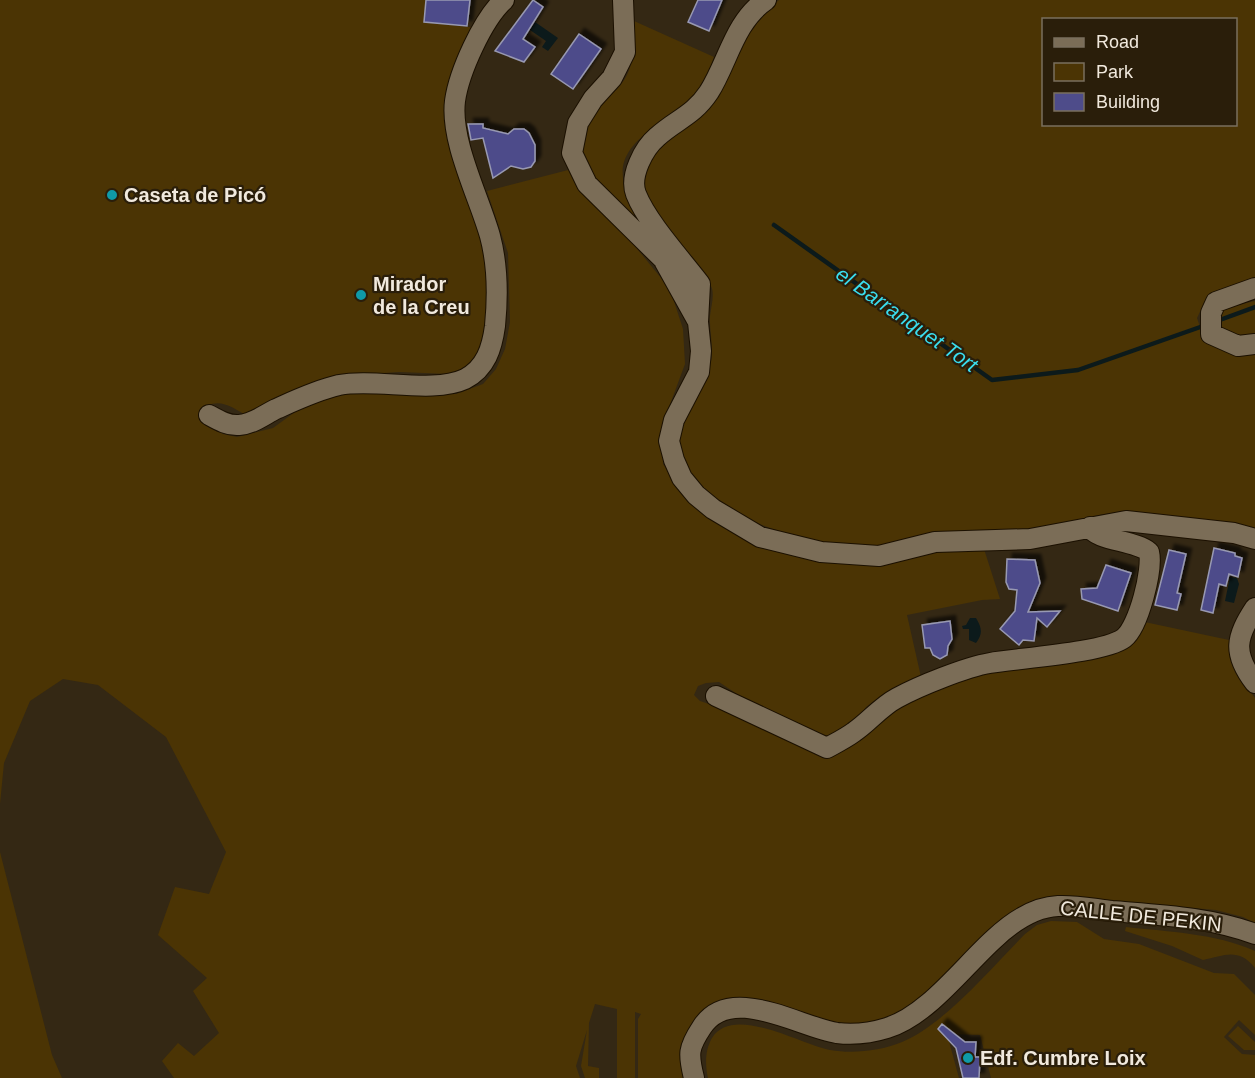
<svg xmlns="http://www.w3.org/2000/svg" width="1255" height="1078" font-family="Arial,sans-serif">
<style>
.green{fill:#4b3404;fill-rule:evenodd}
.water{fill:#0c1a1b}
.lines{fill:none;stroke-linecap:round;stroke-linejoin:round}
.stream{stroke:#0c1a1b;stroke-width:4.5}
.building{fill:#4e4c8a;stroke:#9899b2;stroke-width:1.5;filter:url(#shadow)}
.minor-casing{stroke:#1b1001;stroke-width:22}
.minor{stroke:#7b6d57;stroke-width:20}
.culture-dot{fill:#0f9aa8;stroke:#2a1e0a;stroke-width:2}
.labels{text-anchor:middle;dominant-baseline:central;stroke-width:4.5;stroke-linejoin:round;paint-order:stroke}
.poi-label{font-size:20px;font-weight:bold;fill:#f1e9dd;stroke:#2a1e0a;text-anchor:start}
.street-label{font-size:20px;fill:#f1e9dd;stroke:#2a1e0a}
.water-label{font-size:21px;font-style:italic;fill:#3addee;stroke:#2a1e0a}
</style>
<defs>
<filter id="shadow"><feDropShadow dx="5.5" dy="-5.5" stdDeviation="1.5" flood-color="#0009"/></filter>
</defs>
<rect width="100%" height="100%" fill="#342814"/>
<path class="green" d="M 0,0 L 426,0 L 424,22 L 478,28 L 455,75 L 490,260 L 489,314 L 478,365 L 449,374 L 399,372 L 352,375 L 249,417 C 230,406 215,394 198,414 L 205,425 L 223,434 L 237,437 L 273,428 L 295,412 L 344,391 L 456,394 L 483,384 L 496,369 L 505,349 L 510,322 L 508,253 L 487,191 L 572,169 L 670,289 L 683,329 L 685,364 L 662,426 L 663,464 L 681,489 L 753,540 L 935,550 L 984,549 L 1000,599 L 982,600 L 907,615 L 921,677 L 882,695 L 866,707 L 853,727 L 831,737 L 805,729 L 749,702 L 719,682 L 706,683 L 698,686 L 694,695 L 700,701 L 733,712 L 825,754 L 873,721 L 920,694 L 1009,667 L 1101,653 L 1140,621 L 1229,640 L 1236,672 L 1255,698 L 1255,923 L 1243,917 L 1216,910 L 1064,897 L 892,1019 L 842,1027 L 744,1003 L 684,1039 L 681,1060 L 684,1078 L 638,1078 L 638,1019 L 641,1014 L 635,1012 L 635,1078 L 617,1078 L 617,1009 L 595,1004 L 589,1023 L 588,1066 L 599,1068 L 599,1078 L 585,1078 L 581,1066 L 587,1030 L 576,1066 L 580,1078 L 174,1078 L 162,1061 L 178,1043 L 194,1056 L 219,1033 L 193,991 L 207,978 L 158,935 L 175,887 L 209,894 L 226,852 L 166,737 L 98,685 L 63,679 L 30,701 L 4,763 L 0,804 Z
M 779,0 L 1255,0 L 1255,282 L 1207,297 L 1197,318 L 1203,336 L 1255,350 L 1255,531 L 1122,512 C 1092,513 1067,526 1038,530 C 986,538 932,544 880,546 C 812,549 693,519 678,441 C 675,427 706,380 711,362 C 714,348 709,330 710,316 C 711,307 715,294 711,286 C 691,247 611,196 654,149 C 670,131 696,123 711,105 C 718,97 720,82 725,73 C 741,41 752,23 779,0 ZM 1044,20 L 1236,20 L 1236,124 L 1044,124 Z
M 634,21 L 714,57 C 709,72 704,87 693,98 C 671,122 618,138 623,178 C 624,197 640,217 646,234 C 627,213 602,192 589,168 C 561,116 610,108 627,75 C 635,59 634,38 634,21 Z
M 1255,301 L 1255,339 L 1242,341 L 1216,328 L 1219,309 Z
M 0,852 L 52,1055 L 62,1078 L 0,1078 Z
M 1051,921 L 1077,922 L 1104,939 L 1139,944 L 1214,973 L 1234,974 L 1255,995 L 1255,1035 L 1239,1020 L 1224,1037 L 1242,1054 L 1255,1055 L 1255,1078 L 991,1078 L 980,1035 L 947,1034 L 959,1078 L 708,1078 C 705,1065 705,1050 712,1038 C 733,1004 799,1044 830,1050 C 853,1054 880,1051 902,1042 C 944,1025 992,967 1025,934 L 1037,925 Z
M 1126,927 C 1170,932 1214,933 1255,951 L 1255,968 C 1238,947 1224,956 1203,960 L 1172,946 L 1125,931 Z
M 1238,1026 L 1255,1042 L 1255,1050 L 1244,1050 L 1228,1036 Z"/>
<path class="water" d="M 535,22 L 558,38 L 548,51 L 542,47 L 546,41 L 530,30 Z
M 1230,577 L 1237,578 L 1239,584 L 1234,603 L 1225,601 Z
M 970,618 L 976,618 C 982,628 983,634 976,643 L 969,640 L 969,629 L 963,629 L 962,626 L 966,625 Z"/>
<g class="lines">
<path class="stream" d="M 774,225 L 992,380 L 1078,370 L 1206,325
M 1217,321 L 1255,307"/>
</g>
<path class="building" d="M 426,0 L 470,0 L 467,26 L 424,22 Z
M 533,0 L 543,7 L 523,39 L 535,47 L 524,62 L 495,51 Z
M 698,0 L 722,0 L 709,31 L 688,22 Z
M 579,34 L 601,49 L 573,89 L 551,74 Z
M 468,124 L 483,124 L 483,128 L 508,134 L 514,129 L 524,129 L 529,133 L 535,145 L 535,161 L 531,167 L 523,169 L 511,166 L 493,178 L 483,138 L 471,140 Z
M 1214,548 L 1235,553 L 1235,556 L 1242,558 L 1238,577 L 1229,574 L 1226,586 L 1219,584 L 1213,613 L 1201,610 Z
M 1169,550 L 1186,554 L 1177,593 L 1181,594 L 1177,610 L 1155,605 Z
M 1007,559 L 1035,560 L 1040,583 L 1028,612 L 1060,611 L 1047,627 L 1037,618 L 1034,641 L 1023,640 L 1019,645 L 1000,629 L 1015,611 L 1017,590 L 1009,589 L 1006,582 Z
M 1106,565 L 1131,573 L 1118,611 L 1082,599 L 1081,589 L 1097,588 Z
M 950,621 L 952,639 L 948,646 L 947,655 L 940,659 L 933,655 L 930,648 L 925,648 L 922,625 Z
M 942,1024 L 965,1042 L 976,1042 L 975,1057 L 980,1057 L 979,1078 L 963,1078 L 956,1048 L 938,1029 Z"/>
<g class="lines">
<defs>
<path id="minor" d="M 623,0 L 625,52 L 612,78 L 593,99 L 578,123 L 572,153 L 587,184 L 663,259 L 698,322 L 701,351 L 699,372 L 674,420 L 669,441 L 674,460 L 682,478 L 696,495 L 713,509 L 760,537 L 821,552 L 879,556 L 935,542 L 1030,539 L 1126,521 L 1234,533 L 1255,539
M 1255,288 L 1216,302 L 1211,313 L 1211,334 L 1238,346 L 1255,344
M 698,322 L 700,284 C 681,259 647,222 636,194 C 629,176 644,148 657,137 C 677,119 693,116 709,92 C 728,62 734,22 766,0
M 209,415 C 218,420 228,426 239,425 C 253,424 264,415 276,409 C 296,400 317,390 339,385 C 375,378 433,394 465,379 C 486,368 492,348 495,326 C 498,296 498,266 490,236 C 479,197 450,141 455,101 C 459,72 483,19 504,0
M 1255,608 C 1236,637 1232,653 1255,683
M 716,696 L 827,748 C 836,743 846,738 854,732 C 869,722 880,707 897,698 C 919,686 966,667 990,663 C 1019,658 1104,653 1124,638 C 1139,626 1153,569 1149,552 C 1135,540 1096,541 1090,527
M 694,1078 C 688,1054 688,1048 702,1027 C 730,983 799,1027 837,1033 C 854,1035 871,1033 887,1028 C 927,1016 963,967 994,939 C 1011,923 1033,907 1058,906 C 1075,905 1094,909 1112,911 C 1160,915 1210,917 1255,934"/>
</defs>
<use href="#minor" class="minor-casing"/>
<use href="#minor" class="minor"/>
</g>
<g class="culture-dot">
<circle cx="112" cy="195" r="6"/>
<circle cx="361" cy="295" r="6"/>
<circle cx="968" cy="1058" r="6"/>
</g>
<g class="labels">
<g class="poi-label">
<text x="124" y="195">Caseta de Picó</text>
<text x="373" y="284">Mirador<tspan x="373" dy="23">de la Creu</tspan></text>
<text x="980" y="1058">Edf. Cumbre Loix</text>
</g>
<g class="street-label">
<text transform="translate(1141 916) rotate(6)">CALLE DE PEKIN</text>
</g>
<g class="water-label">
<text transform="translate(907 319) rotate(35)">el Barranquet Tort</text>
</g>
</g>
<rect x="1042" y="18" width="195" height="108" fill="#2a1e0a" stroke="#7a6f5e" stroke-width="1.5"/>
<rect x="1054" y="38" width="30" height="9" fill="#7b6d57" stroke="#7a6f5e" stroke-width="1.5"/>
<text x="1096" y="48" font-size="18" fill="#f1e9dd">Road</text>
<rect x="1054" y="63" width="30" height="18" fill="#4b3404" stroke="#7a6f5e" stroke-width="1.5"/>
<text x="1096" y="78" font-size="18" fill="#f1e9dd">Park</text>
<rect x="1054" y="93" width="30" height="18" fill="#4e4c8a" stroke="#7a6f5e" stroke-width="1.5"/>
<text x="1096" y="108" font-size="18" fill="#f1e9dd">Building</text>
</svg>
